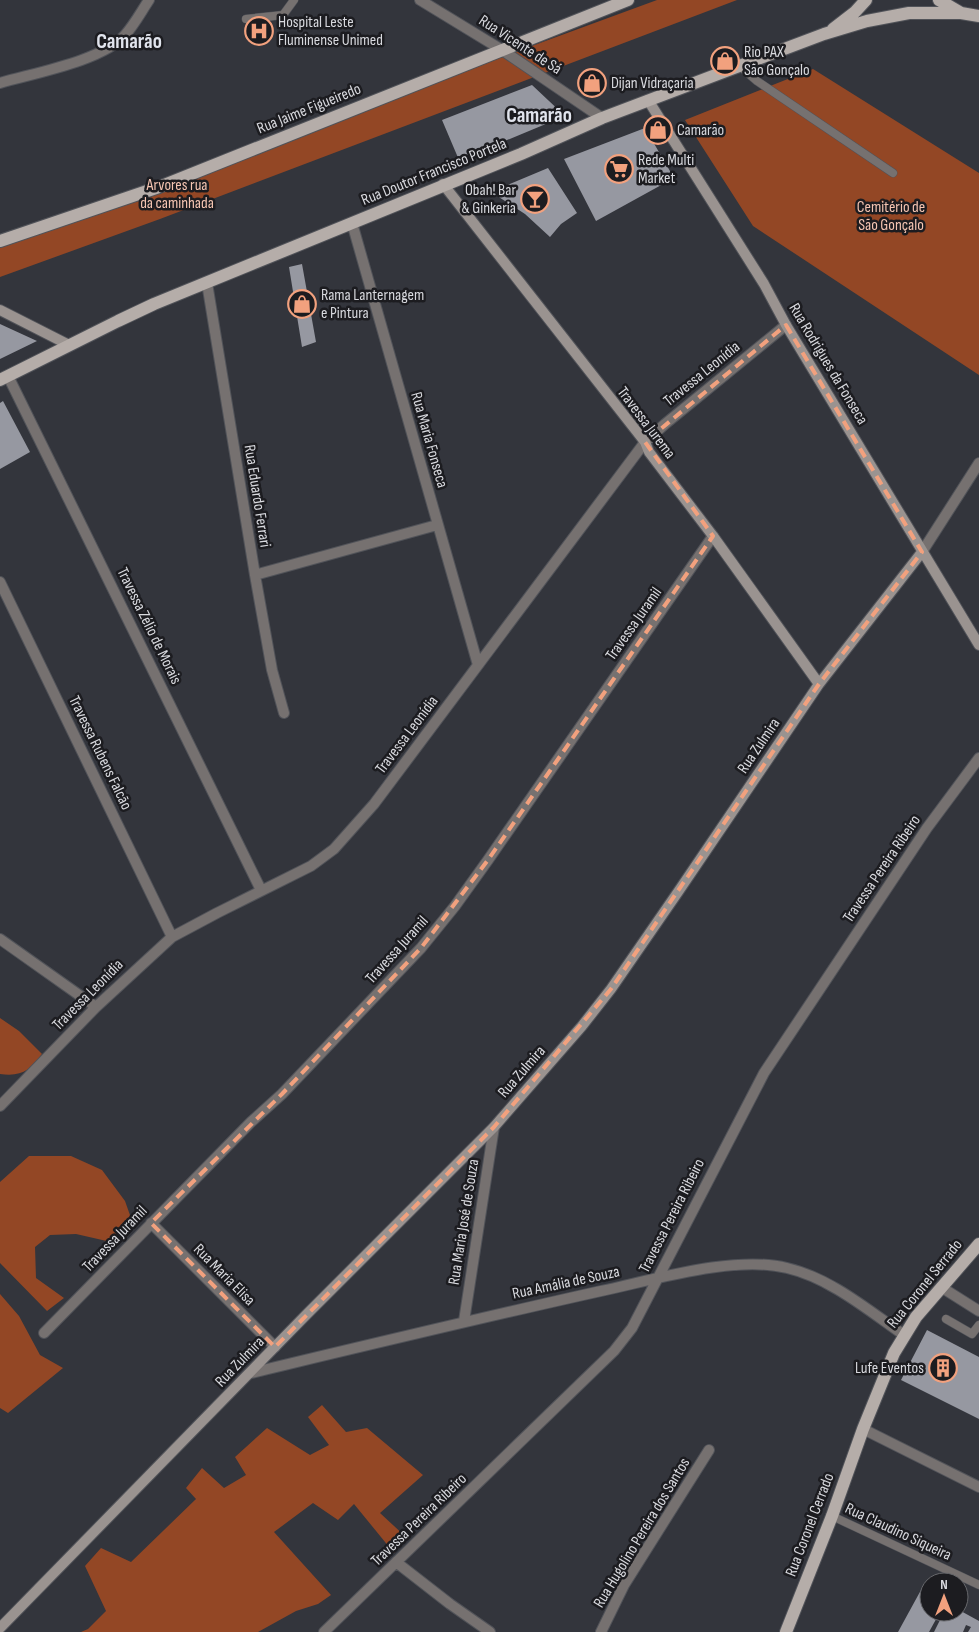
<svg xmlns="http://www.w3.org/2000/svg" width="979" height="1632" font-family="'Sofia Sans Condensed',sans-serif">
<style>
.green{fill:#934725}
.building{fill:#9698a1}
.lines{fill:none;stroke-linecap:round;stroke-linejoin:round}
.lane-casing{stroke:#515359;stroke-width:9}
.street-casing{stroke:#515359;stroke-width:12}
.secondary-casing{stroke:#515359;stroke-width:12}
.primary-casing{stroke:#515359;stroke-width:14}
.lane{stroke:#767170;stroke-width:8}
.street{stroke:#767170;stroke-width:10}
.secondary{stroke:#9a9390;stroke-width:10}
.primary{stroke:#b5ada9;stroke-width:12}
.marked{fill:none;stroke:#f2a17e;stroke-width:4;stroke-dasharray:10 6;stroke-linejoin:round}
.labels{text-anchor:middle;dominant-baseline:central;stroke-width:5;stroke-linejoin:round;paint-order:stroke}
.poi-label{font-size:16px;fill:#d8d9de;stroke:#1c1c20;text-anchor:start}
.street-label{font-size:16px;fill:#d8d9de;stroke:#1c1c20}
.park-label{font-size:16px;fill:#f5c5b2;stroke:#1c1c20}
.district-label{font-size:21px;font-weight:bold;fill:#e1e4ed;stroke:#1c1c20}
</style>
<rect width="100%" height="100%" fill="#33353c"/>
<path class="green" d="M 657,0 L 737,0 L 160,219 L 0,277 L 0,241 Z
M 813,69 L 979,173 L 979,375 L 753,226 L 685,120 Z
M 0,1018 L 19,1031 L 42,1054 C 30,1070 22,1077 0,1074 Z
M 29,1156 L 71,1156 L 102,1170 L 125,1201 L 131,1218 L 129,1228 L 111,1242 L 76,1234 L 50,1235 L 35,1247 L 36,1278 L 64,1298 L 47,1311 L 0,1263 L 0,1182 Z
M 0,1294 L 19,1316 L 40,1355 L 63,1368 L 8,1413 L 0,1408 Z
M 322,1405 L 346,1432 L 367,1428 L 423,1475 L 380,1513 L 407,1538 L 394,1553 L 354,1504 L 338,1520 L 313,1503 L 274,1532 L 331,1595 L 318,1604 L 296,1611 L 258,1632 L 81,1632 L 88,1629 L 106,1611 L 85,1566 L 101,1548 L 131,1562 L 196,1499 L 186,1488 L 202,1468 L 224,1488 L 246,1475 L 235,1457 L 267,1428 L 310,1455 L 329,1445 L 308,1417 Z"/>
<path class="building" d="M 532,85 L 565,116 L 459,160 L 442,120 Z
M 645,128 L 674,178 L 596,221 L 564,159 Z
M 548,168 L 577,213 L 561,224 L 550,237 L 525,214 L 491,192 Z
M 302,264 L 316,342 L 302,347 L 289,267 Z
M 0,324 L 37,341 L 0,359 Z
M 3,401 L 30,452 L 0,469 L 0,403 Z
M 927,1330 L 979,1357 L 979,1419 L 901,1380 Z
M 921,1590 L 929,1594 L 929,1612 L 940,1612 L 929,1632 L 898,1632 Z
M 959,1610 L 979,1621 L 979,1632 L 968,1632 L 971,1627 L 966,1625 L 963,1632 L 934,1632 L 944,1612 L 959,1612 Z"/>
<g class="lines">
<defs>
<path id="lane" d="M 246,19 L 283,15 L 294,0
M 741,67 L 757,81 L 893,173
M 946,1319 L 972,1334 L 979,1325
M 832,1516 L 979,1585"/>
<path id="street" d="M 420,0 L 502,50 L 602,118
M 0,83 C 34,73 102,61 125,35 C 134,25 141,12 149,0
M 352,223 L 478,665
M 207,283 L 255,575 L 272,670 L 284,713
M 8,376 L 261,890
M 922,552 L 979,463
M 255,575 L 437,525
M 0,582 L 172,937
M 0,939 L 96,1007
M 0,1106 L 96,1007 L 172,937 L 217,913 L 311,866 L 334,849 L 374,804 L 645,442 L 665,424 L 786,325
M 151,1223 L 275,1347
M 941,1287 L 979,1311
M 464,1321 L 494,1127
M 44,1333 L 251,1122 L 282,1094 L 421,948 L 455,906 L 488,860 L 713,536
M 251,1373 C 368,1345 484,1317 601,1291 C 653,1280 734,1255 787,1268 C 830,1278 868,1310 904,1335
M 863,1429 L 979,1487
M 396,1562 L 450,1604 L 490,1632
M 324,1632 L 614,1351 L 632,1328 L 764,1073 L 927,828 L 979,758
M 601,1632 L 624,1585 L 709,1450"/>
<path id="secondary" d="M 648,100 L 764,284 L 786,325 L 979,645
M 443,184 L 645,442 L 649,452 L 713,536 L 819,684
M 0,310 L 69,345
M 0,1628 L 307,1314 L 494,1127 L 582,1026 L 611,989 L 678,892 L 819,684 L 922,552"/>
<path id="primary" d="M 939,0 L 961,13
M 833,29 L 855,12 L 866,0
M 0,241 L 159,187 L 628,0
M 0,380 L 118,321 L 154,304 L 521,154 L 602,118 L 824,34 L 867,21 L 909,13 L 961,13 L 979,16
M 786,1632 L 832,1516 L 863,1429 L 894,1353 L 916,1317 L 979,1244"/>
</defs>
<use href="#lane" class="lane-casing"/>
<use href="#street" class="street-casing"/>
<use href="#secondary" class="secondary-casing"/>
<use href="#primary" class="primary-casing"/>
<use href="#lane" class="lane"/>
<use href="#street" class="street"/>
<use href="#secondary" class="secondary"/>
<use href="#primary" class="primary"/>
</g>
<path class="marked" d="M 786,325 L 922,552 L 819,684 L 611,989 L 494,1127 L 275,1347 L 151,1223 L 282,1094 L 421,948 L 488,860 L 713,536 L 645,442 Z"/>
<defs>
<symbol id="hospital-ring" viewBox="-11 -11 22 22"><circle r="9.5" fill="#1c1c20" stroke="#f2a17e" stroke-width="1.5"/><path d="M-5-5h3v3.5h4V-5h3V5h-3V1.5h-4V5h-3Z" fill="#f2a17e"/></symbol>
<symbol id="shop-ring" viewBox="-11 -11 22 22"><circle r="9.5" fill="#1c1c20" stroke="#f2a17e" stroke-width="1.5"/><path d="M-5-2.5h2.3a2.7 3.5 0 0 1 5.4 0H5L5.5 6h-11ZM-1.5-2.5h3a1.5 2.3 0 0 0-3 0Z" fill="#f2a17e"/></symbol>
<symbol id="supermarket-ring" viewBox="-11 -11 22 22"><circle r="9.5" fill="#1c1c20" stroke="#f2a17e" stroke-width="1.5"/><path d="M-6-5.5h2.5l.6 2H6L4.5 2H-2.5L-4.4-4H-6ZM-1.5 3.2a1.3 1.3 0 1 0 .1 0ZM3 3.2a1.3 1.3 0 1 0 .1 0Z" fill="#f2a17e"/></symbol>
<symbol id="bar-ring" viewBox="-11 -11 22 22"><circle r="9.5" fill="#1c1c20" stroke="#f2a17e" stroke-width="1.5"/><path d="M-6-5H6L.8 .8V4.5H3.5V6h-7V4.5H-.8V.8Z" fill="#f2a17e"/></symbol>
<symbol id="building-ring" viewBox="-11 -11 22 22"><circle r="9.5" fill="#1c1c20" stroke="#f2a17e" stroke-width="1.5"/><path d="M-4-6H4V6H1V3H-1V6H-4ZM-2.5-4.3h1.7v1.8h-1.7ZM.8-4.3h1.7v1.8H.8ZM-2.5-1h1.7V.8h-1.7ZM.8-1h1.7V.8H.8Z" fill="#f2a17e"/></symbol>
</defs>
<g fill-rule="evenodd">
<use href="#hospital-ring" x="243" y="15" width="32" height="32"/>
<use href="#shop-ring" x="709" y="45" width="32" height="32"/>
<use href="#shop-ring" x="576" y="67" width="32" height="32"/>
<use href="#shop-ring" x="642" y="114" width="32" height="32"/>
<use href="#supermarket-ring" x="603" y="153" width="32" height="32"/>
<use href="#bar-ring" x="519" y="183" width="32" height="32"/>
<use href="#shop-ring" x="286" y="288" width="32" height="32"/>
<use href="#building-ring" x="927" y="1352" width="32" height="32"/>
</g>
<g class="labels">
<g class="poi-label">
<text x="278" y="22">Hospital Leste<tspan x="278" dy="18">Fluminense Unimed</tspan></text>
<text x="744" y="52">Rio PAX<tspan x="744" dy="18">São Gonçalo</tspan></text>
<text x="611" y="83">Dijan Vidraçaria</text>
<text x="677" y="130">Camarão</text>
<text x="638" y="160">Rede Multi<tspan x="638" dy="18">Market</tspan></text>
<text x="516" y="190" text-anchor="end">Obah! Bar<tspan x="516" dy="18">&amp; Ginkeria</tspan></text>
<text x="321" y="295">Rama Lanternagem<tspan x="321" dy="18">e Pintura</tspan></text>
<text x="924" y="1368" text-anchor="end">Lufe Eventos</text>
</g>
<g class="street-label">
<text transform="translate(520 45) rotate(33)">Rua Vicente de Sá</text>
<text transform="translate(309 109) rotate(-22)">Rua Jaime Figueiredo</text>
<text transform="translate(434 172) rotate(-22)">Rua Doutor Francisco Portela</text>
<text transform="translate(828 364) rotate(59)">Rua Rodrigues da Fonseca</text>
<text transform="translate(702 374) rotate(-39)">Travessa Leonídia</text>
<text transform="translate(646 423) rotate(53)">Travessa Jurema</text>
<text transform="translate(429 440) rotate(74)">Rua Maria Fonseca</text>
<text transform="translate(257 496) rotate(81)">Rua Eduardo Ferrari</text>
<text transform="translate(634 624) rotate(-55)">Travessa Juramil</text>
<text transform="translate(149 626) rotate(64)">Travessa Zélio de Morais</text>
<text transform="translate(407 735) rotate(-53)">Travessa Leonídia</text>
<text transform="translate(759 746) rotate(-56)">Rua Zulmira</text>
<text transform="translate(100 753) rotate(64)">Travessa Rubens Falcão</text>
<text transform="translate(882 869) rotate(-56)">Travessa Pereira Ribeiro</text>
<text transform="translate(397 950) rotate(-48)">Travessa Juramil</text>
<text transform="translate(88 995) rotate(-45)">Travessa Leonídia</text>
<text transform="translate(522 1072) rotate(-49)">Rua Zulmira</text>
<text transform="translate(672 1216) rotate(-63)">Travessa Pereira Ribeiro</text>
<text transform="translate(464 1222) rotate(-81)">Rua Maria José de Souza</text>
<text transform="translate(115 1239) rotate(-46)">Travessa Juramil</text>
<text transform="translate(224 1275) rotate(45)">Rua Maria Elisa</text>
<text transform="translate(566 1283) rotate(-12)">Rua Amália de Souza</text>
<text transform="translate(925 1284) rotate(-51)">Rua Coronel Serrado</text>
<text transform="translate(240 1362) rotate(-46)">Rua Zulmira</text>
<text transform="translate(419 1520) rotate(-44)">Travessa Pereira Ribeiro</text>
<text transform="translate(810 1525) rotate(-69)">Rua Coronel Cerrado</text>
<text transform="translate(898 1532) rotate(25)">Rua Claudino Siqueira</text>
<text transform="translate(642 1533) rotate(-59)">Rua Hugolino Pereira dos Santos</text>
</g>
<g class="park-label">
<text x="177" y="185">Arvores rua<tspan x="177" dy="18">da caminhada</tspan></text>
<text x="891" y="207">Cemitério de<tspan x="891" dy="18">São Gonçalo</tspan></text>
</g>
<g class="district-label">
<text x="129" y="41">Camarão</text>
<text x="539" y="115">Camarão</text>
</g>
</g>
<g transform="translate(944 1597)"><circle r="24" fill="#1c1c20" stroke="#67686c"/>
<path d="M0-4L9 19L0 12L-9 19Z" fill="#f2a17e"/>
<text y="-8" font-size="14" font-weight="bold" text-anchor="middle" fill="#d8d9de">N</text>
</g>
</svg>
